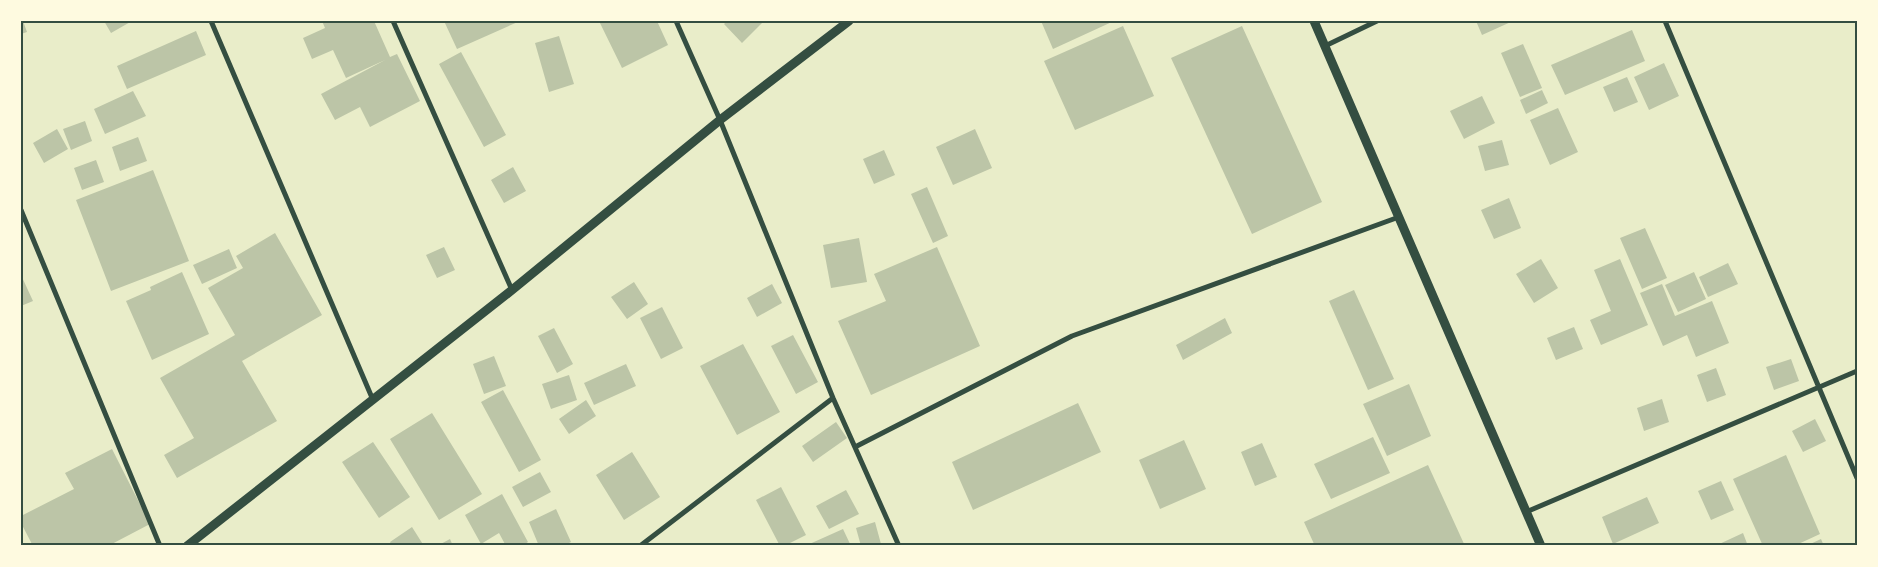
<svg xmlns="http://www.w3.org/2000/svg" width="1878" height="567" font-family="Roboto,sans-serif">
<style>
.building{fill:#bcc5a7}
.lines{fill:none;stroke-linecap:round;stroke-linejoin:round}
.minor{stroke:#344e41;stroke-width:5}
.tertiary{stroke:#344e41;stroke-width:9}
.neatline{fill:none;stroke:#344e41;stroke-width:2}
</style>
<rect width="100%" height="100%" fill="#e9edc9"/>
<path class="building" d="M 21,21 L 23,21 L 27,32 L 21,34 Z
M 104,21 L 132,21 L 111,33 Z
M 322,21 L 374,21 L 390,57 L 397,54 L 420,101 L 370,127 L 360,107 L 335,120 L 321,94 L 385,60 L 346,78 L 333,50 L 312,59 L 303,38 L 325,28 Z
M 444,21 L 520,21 L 457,49 Z
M 599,21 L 657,21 L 668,45 L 622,68 Z
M 727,21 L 764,21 L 742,43 L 724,24 Z
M 1041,21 L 1114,21 L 1053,49 Z
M 1476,21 L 1513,21 L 1482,35 Z
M 1123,26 L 1154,96 L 1075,130 L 1044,61 Z
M 1242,26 L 1322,202 L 1252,234 L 1171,58 Z
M 1632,30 L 1645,61 L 1565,95 L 1551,65 Z
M 196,31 L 206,55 L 127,89 L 117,66 Z
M 559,36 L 574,84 L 549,92 L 535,43 Z
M 1523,44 L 1542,88 L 1520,97 L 1501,53 Z
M 461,52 L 506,135 L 484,147 L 439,64 Z
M 1664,63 L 1679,96 L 1649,110 L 1634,77 Z
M 1627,77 L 1638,102 L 1614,112 L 1603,87 Z
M 1542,90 L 1548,103 L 1526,114 L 1520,100 Z
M 133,91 L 146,116 L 105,134 L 94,109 Z
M 1482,96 L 1495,123 L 1464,139 L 1450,111 Z
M 1558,108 L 1578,152 L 1550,165 L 1530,120 Z
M 85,121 L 92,141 L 71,150 L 63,129 Z
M 57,129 L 68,149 L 44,163 L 33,143 Z
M 975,129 L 992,168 L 953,185 L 936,147 Z
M 138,137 L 147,161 L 120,171 L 112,147 Z
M 1502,140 L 1509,165 L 1485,171 L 1478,146 Z
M 884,150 L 895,175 L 874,184 L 863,159 Z
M 96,160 L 104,182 L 82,190 L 74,168 Z
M 513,167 L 526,191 L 504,203 L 491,180 Z
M 153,170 L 189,261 L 111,291 L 76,200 Z
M 927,187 L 948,236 L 933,243 L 911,194 Z
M 1509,198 L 1521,228 L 1494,239 L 1481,210 Z
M 1645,228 L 1667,278 L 1642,289 L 1620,238 Z
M 275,233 L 322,315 L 242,361 L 277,421 L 177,478 L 164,455 L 194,438 L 160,378 L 235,335 L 208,288 L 243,268 L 236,256 Z
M 859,238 L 867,282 L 831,288 L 823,245 Z
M 444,247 L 455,270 L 437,278 L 426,255 Z
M 937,247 L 980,346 L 871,395 L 838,321 L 886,301 L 874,274 Z
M 229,249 L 237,268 L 202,284 L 193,265 Z
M 1541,259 L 1558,288 L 1534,303 L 1516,274 Z
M 1620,259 L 1648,325 L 1601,345 L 1590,320 L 1611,311 L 1594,270 Z
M 1728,263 L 1738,284 L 1708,297 L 1699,277 Z
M 182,272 L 209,334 L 152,360 L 126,301 L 151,290 L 150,287 Z
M 1694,272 L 1706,299 L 1678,312 L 1665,285 Z
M 21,275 L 33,301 L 21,306 Z
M 634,282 L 648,304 L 627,319 L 611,297 Z
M 772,284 L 782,303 L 757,317 L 747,298 Z
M 1662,284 L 1675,316 L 1712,301 L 1729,343 L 1696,357 L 1687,335 L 1663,346 L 1640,293 Z
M 1354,290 L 1394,379 L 1368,390 L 1329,301 Z
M 662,307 L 683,348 L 661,359 L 640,318 Z
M 1225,318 L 1232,333 L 1183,360 L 1176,345 Z
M 1574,327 L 1583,349 L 1556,360 L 1547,338 Z
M 554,328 L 573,364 L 557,373 L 538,336 Z
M 793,335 L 818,382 L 796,394 L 771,346 Z
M 743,344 L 780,412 L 737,435 L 700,366 Z
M 494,356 L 506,386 L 484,394 L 473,364 Z
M 1791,359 L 1799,381 L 1774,390 L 1766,367 Z
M 626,364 L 636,386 L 594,405 L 584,383 Z
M 1716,368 L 1726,395 L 1707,402 L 1697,375 Z
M 569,375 L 577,400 L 551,409 L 542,384 Z
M 1409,384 L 1431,436 L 1387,456 L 1363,404 Z
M 503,390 L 541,460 L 519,472 L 481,402 Z
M 1662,399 L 1669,422 L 1644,431 L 1637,408 Z
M 586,400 L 596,416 L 569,434 L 559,419 Z
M 1078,403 L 1101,452 L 973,510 L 952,462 Z
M 432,413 L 482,494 L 439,520 L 390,439 Z
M 1815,419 L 1826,441 L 1803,452 L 1792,431 Z
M 836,422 L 847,438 L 813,462 L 802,446 Z
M 1373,437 L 1390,473 L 1331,499 L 1314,464 Z
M 1184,440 L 1206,489 L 1160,509 L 1139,460 Z
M 373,442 L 410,497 L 379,518 L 342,462 Z
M 1262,443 L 1277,477 L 1255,486 L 1241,452 Z
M 112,449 L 150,524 L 108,546 L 33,546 L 21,523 L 21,516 L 74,489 L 65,473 Z
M 632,452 L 660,497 L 624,520 L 596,475 Z
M 1786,455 L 1820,534 L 1794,546 L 1763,546 L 1733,479 Z
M 1428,465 L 1465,546 L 1315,546 L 1304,522 Z
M 540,472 L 551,492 L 523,507 L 512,487 Z
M 1721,481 L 1734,510 L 1711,520 L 1698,491 Z
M 781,487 L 806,535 L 784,546 L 780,546 L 756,500 Z
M 846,490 L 859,514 L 829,529 L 816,506 Z
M 502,494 L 528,542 L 522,546 L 506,546 L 499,533 L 481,544 L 465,515 Z
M 1647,497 L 1659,523 L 1613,544 L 1602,517 Z
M 556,509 L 571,542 L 563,546 L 539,546 L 529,522 Z
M 875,522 L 881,544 L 861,546 L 856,528 Z
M 412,527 L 424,546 L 392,546 L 390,542 Z
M 843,529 L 851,546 L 805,546 Z
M 1743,533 L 1748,546 L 1715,546 Z
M 450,539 L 453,546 L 437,546 Z
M 1821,539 L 1824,546 L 1806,546 Z"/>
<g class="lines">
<path class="minor" d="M 211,21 L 373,400
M 393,21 L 512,290
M 676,21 L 720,120 L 833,398 L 899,546
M 1665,21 L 1857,478
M 1325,46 L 1377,21
M 21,210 L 160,546
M 855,447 L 1072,336 L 1399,217
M 1526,512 L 1857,371
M 640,546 L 833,398"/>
<path class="tertiary" d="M 1314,21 L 1541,546
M 187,546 L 512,290 L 720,120 L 849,21"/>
</g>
<rect width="1878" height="567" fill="none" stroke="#fefae0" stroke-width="45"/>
<rect x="22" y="22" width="1834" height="522" class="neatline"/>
</svg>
